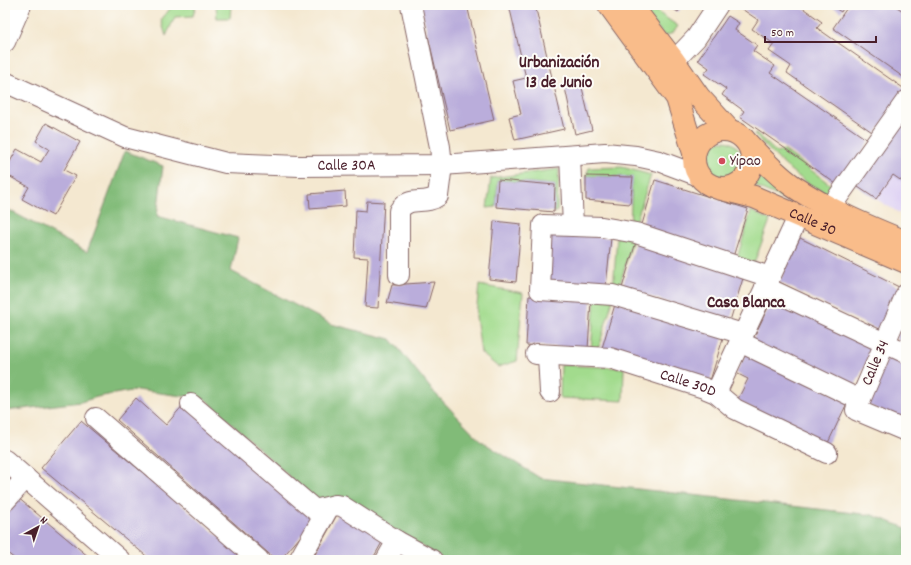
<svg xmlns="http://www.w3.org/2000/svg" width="911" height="565" font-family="Dekko,sans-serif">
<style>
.built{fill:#e0d4f4}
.green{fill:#a2db8d;stroke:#767d5c}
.forest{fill:#81bb78;stroke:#666d52}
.building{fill:#baaddb}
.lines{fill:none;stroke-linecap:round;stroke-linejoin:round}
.minor-casing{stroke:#866565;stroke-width:22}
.major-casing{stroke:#866565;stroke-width:24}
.minor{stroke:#fff;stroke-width:20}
.major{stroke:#f9bc8a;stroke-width:22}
.poi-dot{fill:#d1495b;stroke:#fdfcf7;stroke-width:1.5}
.labels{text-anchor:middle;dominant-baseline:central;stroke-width:4;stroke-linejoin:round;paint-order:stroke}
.poi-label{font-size:16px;fill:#4a1f2b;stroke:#fdfcf7;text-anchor:start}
.street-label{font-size:16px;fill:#4a1f2b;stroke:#fdfcf7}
.neighbourhood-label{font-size:17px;font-weight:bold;fill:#4a1f2b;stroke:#fdfcf7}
</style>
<rect width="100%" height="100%" fill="#fdfcf7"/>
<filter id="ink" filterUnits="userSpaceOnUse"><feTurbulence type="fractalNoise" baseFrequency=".025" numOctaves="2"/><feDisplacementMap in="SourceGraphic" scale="8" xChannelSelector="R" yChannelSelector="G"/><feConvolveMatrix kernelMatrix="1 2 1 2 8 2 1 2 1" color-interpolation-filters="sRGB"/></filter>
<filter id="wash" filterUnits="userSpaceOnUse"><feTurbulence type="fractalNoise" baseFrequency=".012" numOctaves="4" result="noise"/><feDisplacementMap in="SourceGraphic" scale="16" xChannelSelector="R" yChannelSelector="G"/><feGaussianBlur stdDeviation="0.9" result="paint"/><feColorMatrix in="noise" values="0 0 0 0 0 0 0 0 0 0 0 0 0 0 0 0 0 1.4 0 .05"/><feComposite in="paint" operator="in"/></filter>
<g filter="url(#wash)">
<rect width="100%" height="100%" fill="#f4e8d0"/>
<path class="built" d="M 906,156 L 906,217 L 876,199 Z"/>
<path class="green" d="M 173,5 L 196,5 L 193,16 L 175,17 L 166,36 L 161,20 Z
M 216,5 L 231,5 L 230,18 L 217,18 Z
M 640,5 L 647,5 L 678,26 L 673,33 L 664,36 Z
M 756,133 L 777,153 L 784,150 L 835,188 L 832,191 L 828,193 C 798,182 775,156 754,134 Z
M704 160a19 19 0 1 1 38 0a19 19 0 1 1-38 0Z
M 622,167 L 651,175 L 634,228 L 630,228 L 632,177 L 586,176 L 589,168 Z
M 559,169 L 557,212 L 554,212 L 555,185 L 498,180 L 496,207 L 487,208 L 491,178 Z
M 762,172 L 805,207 L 754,186 L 758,181 L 760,173 Z
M 751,211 L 770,220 L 753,266 L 737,258 Z
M 617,236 L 633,239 L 618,291 L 613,290 Z
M 479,285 L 523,293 L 517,361 L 498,367 L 481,353 L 476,316 Z
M 595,298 L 613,299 L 598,350 L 591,350 Z
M 561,365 L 624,368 L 623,401 L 560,398 Z"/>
<path class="forest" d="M 125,151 L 163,166 L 157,216 L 238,238 L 231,271 L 331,324 L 391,339 L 432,390 L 481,441 L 540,478 L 872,515 L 906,528 L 906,560 L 445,560 L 339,498 L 317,502 L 205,399 L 137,390 L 97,397 L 81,402 L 5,411 L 5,208 L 87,252 Z"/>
<g id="blocks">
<path class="building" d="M 427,5 L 467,5 L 494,120 L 450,130 L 421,6 Z
M 509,5 L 535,5 L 564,129 L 515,140 L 509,117 L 521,114 L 513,81 L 526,78 Z
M 667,5 L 683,5 L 678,12 Z
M 736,5 L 801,5 L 800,6 L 822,22 L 817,28 L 906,90 L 875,134 L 787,73 L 791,66 L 769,51 L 774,44 L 752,29 L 758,20 Z
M 830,5 L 845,5 L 841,12 Z
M 849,5 L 894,5 L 906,13 L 906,79 L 833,28 Z
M 728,16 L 739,23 L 735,30 L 757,45 L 753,51 L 775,66 L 770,73 L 869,141 L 839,186 L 740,117 L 744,111 L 722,95 L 726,89 L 704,74 L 709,68 L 698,60 Z
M 580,79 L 592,130 L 575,134 L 564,83 Z
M 906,111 L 906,184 L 893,175 L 876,199 L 855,185 Z
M 46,123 L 80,142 L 64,170 L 76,176 L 53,216 L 22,199 L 29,187 L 5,174 L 5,171 L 17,149 L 41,162 L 49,149 L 36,141 Z
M 586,176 L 633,177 L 630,204 L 586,200 Z
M 498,180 L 555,185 L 554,212 L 496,207 Z
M 655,180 L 748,209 L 733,257 L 641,228 Z
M 345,191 L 346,206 L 310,209 L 309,194 Z
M 367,201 L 384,202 L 378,308 L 365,307 L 368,258 L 354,257 L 356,210 L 366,211 Z
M 494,221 L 521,224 L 516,282 L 489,279 Z
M 549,232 L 611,238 L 606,286 L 545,281 Z
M 800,238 L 901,288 L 880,331 L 779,282 Z
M 636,242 L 744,275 L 730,321 L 622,288 Z
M 434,282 L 426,309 L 387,303 L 392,285 Z
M 529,296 L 591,301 L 588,349 L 526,345 Z
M 773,297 L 874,346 L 853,390 L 752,341 Z
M 616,301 L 724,335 L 710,381 L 602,348 Z
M 906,314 L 906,343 L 896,339 Z
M 747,352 L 848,401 L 827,445 L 737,401 L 748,379 L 736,373 Z
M 889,354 L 906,361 L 906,421 L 867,405 Z
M 136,398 L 166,425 L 184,404 L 315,520 L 280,560 L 276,560 L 117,420 Z
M 81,421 L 247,560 L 151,560 L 41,468 Z
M 17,497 L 89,557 L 86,560 L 16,560 L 5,551 L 5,512 Z
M 339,511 L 385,537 L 372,560 L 312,560 Z"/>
</g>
</g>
<g filter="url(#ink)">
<use href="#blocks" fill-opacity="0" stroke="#866565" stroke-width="1"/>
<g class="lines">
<defs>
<g id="minor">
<path d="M 5,42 L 21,5"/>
<path d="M 674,61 L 696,38 L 718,5"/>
<path id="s1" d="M 5,82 L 125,137 L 226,163 L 299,166 L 442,165 L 605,153 L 636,156 L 659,161 L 699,176"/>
<path d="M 570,156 L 573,226"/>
<path d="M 830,208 L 906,101"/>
<path d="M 399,275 L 399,211 C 408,195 425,206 438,196 L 442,165 L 440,147 L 411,5"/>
<path d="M 765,287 L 906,353"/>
<path d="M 906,294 L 856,410 L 906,431"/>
<path d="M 743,334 L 613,295 L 540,290 L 543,225 L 602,227 L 636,233 L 770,277"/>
<path d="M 740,342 L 860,400"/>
<path id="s2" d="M 536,354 L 610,358 L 704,388 L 716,393 L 735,409 L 827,453"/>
<path d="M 548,356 L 550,392"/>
<path d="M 716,393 L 799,215"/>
<path d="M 191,404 L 315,510 L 335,505 L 342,506 L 397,541 L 432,560"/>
<path d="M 96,418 L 259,560"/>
<path d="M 5,460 L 120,560"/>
<path d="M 5,501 L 26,478"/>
<path d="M 299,560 L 329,507"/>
<path d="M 386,560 L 397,541"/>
</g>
<g id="major">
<path d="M 609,5 L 677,98 L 694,153"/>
<path d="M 631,5 L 674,61 L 699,97 L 729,130"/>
<circle cx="723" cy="159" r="29"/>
<path d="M 750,146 C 763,160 777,175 793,186 C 828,210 867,226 906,242"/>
<path id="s3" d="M 718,188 L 754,197 L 906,262"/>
</g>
</defs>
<use href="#minor" class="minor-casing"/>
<use href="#major" class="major-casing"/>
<use href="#minor" class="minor"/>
<use href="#major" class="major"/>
</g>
</g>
<circle class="poi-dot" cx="722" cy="161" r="4"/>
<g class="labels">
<g class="poi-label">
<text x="730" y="161">Yipao</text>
</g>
<g class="street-label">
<text stroke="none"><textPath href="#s1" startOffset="357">Calle 30A</textPath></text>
<text stroke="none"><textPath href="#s3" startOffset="101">Calle 30</textPath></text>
<text transform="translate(876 363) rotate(-67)">Calle 34</text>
<text stroke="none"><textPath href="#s2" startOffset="156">Calle 30D</textPath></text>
</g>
<g class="neighbourhood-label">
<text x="559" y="64">Urbanización<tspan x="559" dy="20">13 de Junio</tspan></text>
<text x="746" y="304">Casa Blanca</text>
</g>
</g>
<rect width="911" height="565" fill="none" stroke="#fdfcf7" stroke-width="20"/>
<g transform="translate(38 527) rotate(40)" stroke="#fdfcf7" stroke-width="3" paint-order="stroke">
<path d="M0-3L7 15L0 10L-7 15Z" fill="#4a1f2b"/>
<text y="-6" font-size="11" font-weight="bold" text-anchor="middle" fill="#4a1f2b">N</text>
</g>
<path d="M765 36v6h111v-6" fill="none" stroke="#4a1f2b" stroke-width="2"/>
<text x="771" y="36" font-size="12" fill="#4a1f2b" stroke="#fdfcf7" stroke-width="3" paint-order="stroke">50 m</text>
</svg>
